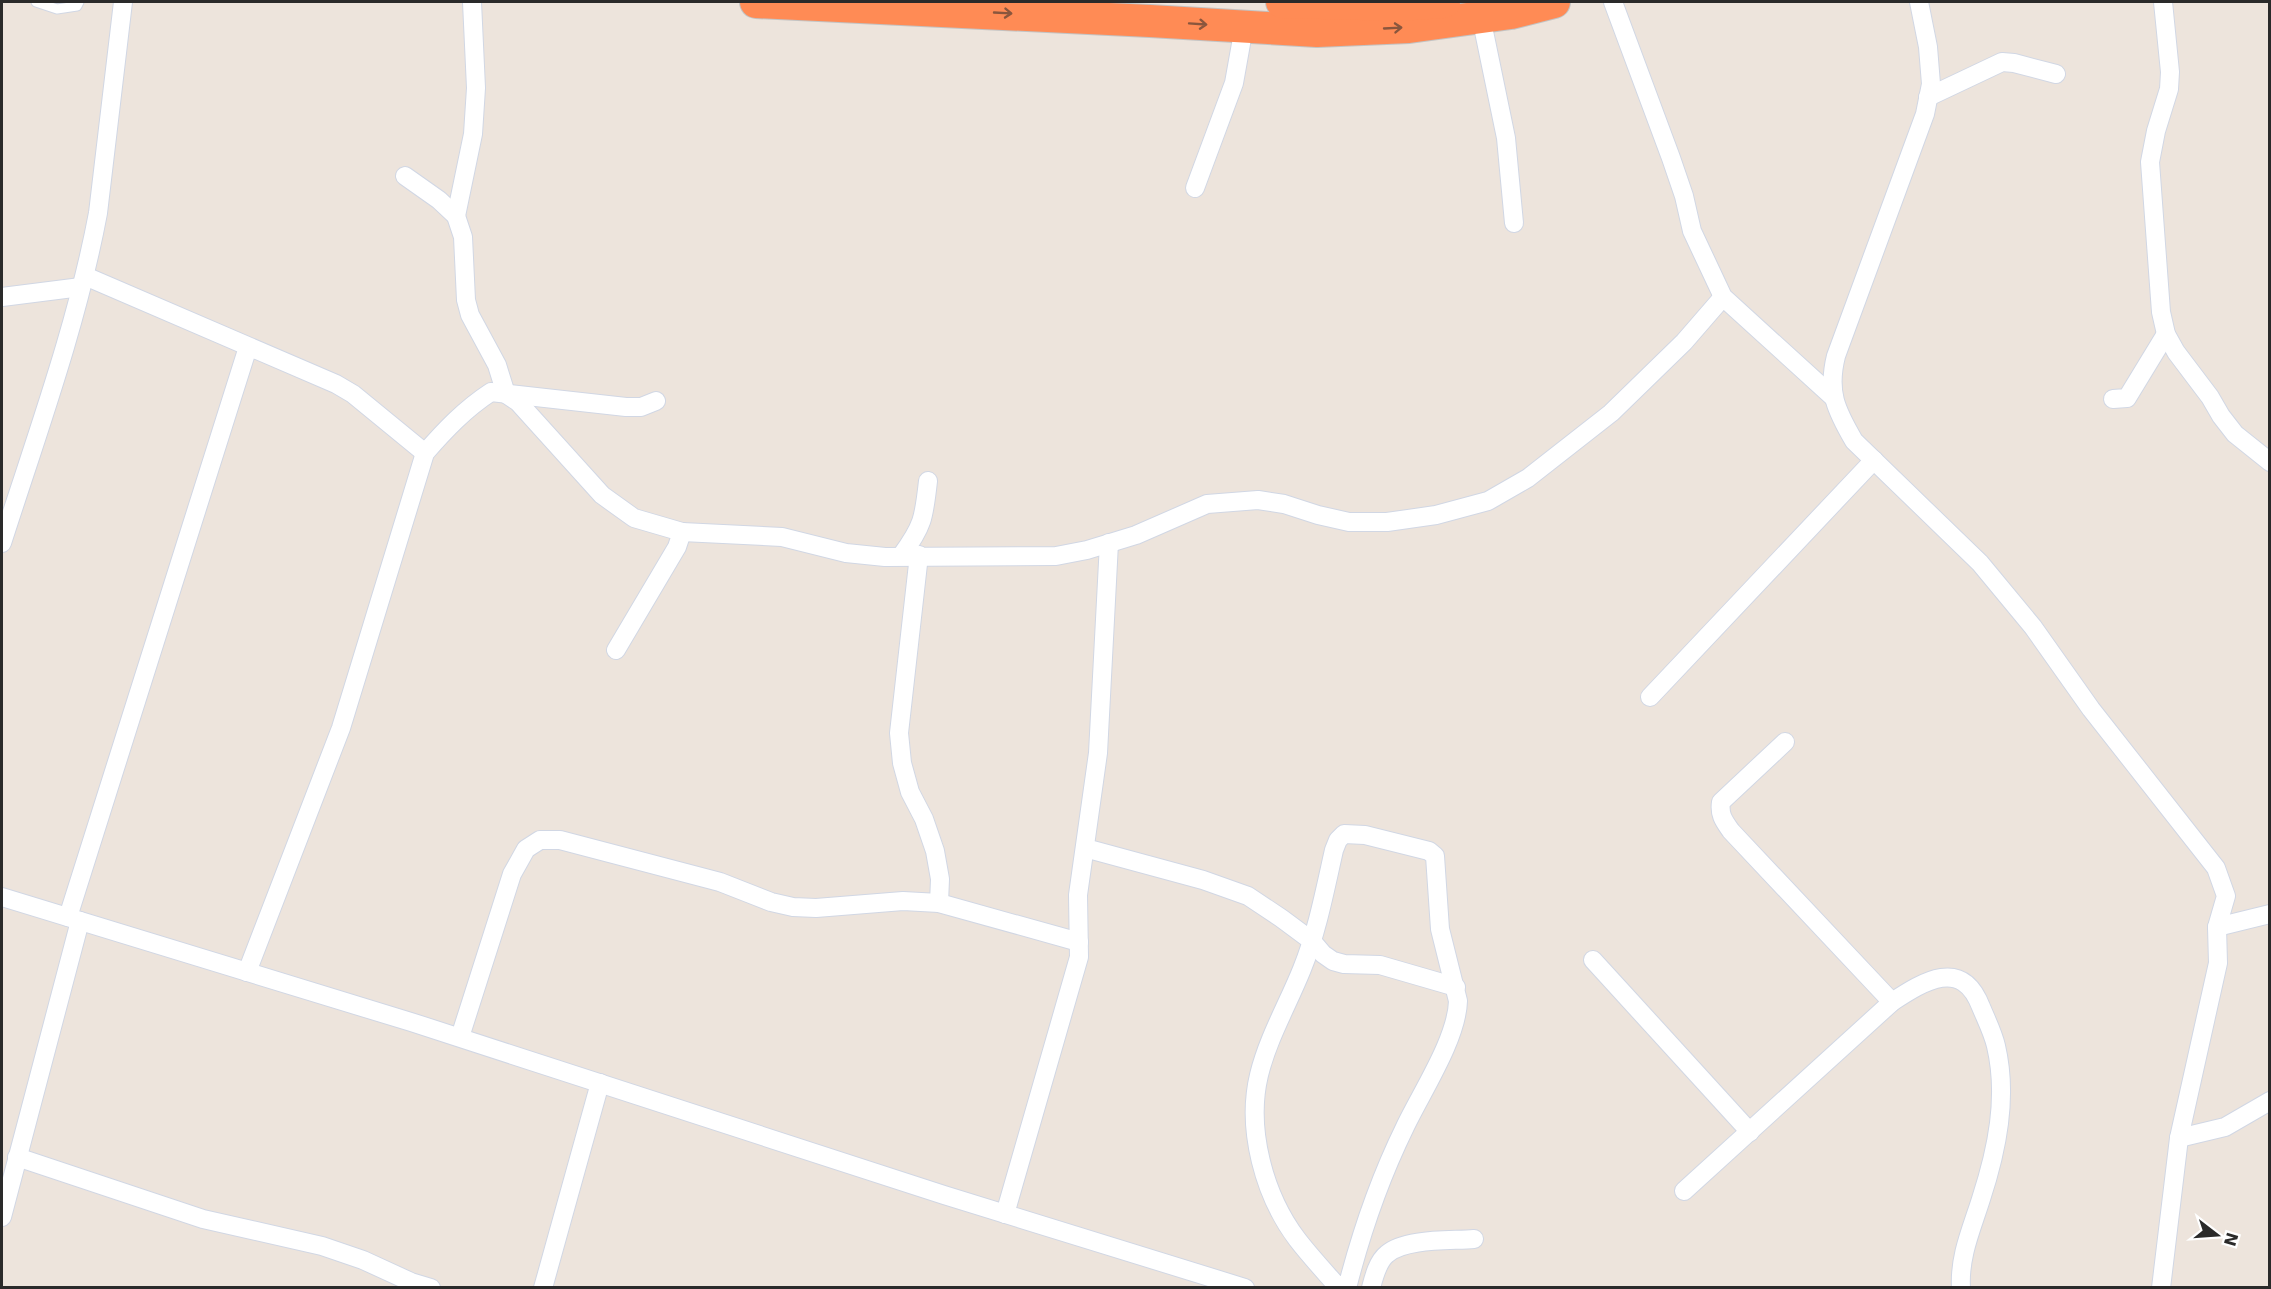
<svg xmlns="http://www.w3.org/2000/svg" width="2271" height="1289" viewBox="0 0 2271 1289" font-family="'DejaVu Sans',sans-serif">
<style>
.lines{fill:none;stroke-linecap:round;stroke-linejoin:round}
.lane-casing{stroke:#d1d7e4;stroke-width:11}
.street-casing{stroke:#d1d7e4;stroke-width:20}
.highway-casing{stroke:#c3c3c3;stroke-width:34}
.lane{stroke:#fff;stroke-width:9}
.street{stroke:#fff;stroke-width:18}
.highway{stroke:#ff8b55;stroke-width:32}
.oneway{stroke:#8a563d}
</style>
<rect width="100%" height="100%" fill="#ede4dc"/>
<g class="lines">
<defs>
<polyline id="lane" points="36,2 57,9 77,6 79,2"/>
<g id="street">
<polyline points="1613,2 1671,158 1684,196 1692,231 1723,297 1833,397"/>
<path d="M 1919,2 L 1928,47 L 1931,84 L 1925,114 L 1836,356 C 1827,392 1836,410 1854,441 L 1980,563 L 2033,627 L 2091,709 L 2216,868 L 2226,896 L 2217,927 L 2218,963 L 2179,1138 L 2161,1288"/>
<polyline points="2163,2 2170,72 2169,89 2156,131 2150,162 2161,312 2166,334 2176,352 2210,397 2221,416 2235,434 2270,462"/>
<polyline points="1481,17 1506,138 1514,223"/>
<polyline points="1928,97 2002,62 2014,63 2056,74"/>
<polyline points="405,176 439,200 456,216 463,237 466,300 470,315 497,365 506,394 518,402 602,495 634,518 682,532 677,547 616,650"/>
<polyline points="1195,188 1234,83 1244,27"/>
<polyline points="456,216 473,134 476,88 472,2"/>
<polyline points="85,276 336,384 353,394 425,453"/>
<polyline points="2,297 81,287"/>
<polyline points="2113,399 2127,398 2166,334"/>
<polyline points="682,532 782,537 846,553 885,557 1056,556 1087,550 1136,535 1207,504 1258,500 1284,504 1318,515 1349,522 1387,522 1436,515 1488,501 1528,478 1611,413 1684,342 1723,297"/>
<path d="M 2,543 C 37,434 77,325 98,213 L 123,2"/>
<polyline points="919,555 899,733 902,763 910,792 924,819 935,851 940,879 939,903"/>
<path d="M 901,556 C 923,526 924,518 928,481"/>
<polyline points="1650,697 1874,460"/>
<path d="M 1785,742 L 1721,802 C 1719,815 1724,821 1731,831 L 1892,1002"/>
<polyline points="1085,848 1203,880 1248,896 1281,918 1312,941 1323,954 1333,961 1344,964 1380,965 1456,987"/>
<polyline points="2,897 411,1022 944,1195 1245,1288"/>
<polyline points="68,917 248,347"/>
<polyline points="2217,927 2270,914"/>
<polyline points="1593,960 1750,1132"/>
<path d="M 247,972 L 341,728 L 425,453 C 445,430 465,409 491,392 L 626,407 L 641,407 L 656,401"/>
<polyline points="460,1037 512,874 526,849 540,840 560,840 720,882 771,902 793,907 816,908 903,901 939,903 1079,942"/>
<polyline points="2179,1138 2225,1127 2270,1101"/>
<polyline points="17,1157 203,1219 322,1246 363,1260 411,1282 431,1288"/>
<path d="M 1684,1191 L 1892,1002 C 1924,981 1962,957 1981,1007 C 1986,1019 1993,1033 1996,1046 C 2008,1097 1997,1150 1981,1199 C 1972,1228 1959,1256 1961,1288"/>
<polyline points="1005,1214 1079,957 1078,895 1098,753 1109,543"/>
<polyline points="2,1217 80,921"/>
<polyline points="543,1288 600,1083"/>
<path d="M 1339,1288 C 1325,1272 1310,1256 1297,1239 C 1264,1195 1246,1129 1259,1075 C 1268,1038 1288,1004 1302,969 C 1317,932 1325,890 1334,850 L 1338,840 L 1344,834 L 1365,835 L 1429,851 L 1435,856 L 1440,929 L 1458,1001 C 1457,1039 1421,1093 1405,1127 C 1380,1178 1361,1233 1347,1288"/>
<path d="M 1371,1288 C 1374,1276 1378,1261 1387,1254 C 1405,1238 1451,1241 1474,1239"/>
</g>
<g id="highway">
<polyline points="756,2 1150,21 1317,31 1409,27 1511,13 1554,2"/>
<polyline points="1282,2 1399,5 1444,2"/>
</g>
</defs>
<use href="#lane" class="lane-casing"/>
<use href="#street" class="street-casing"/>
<use href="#highway" class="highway-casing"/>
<use href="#lane" class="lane"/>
<use href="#street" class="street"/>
<use href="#highway" class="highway"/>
</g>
<defs><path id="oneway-shaft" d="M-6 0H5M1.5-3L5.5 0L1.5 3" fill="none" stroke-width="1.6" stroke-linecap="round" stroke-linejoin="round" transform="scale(1.5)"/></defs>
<g class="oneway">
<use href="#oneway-shaft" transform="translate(1003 13) rotate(3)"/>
<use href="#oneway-shaft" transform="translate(1198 24) rotate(4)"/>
<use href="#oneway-shaft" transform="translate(1393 28) rotate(-3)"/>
</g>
<rect width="2271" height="1289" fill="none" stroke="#2a2a2a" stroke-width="6"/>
<g transform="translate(2217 1235) rotate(107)" stroke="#ffffff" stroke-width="4.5" paint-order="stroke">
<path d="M0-4.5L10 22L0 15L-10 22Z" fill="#2a2a2a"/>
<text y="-9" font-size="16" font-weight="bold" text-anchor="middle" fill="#2a2a2a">N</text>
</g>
</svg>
